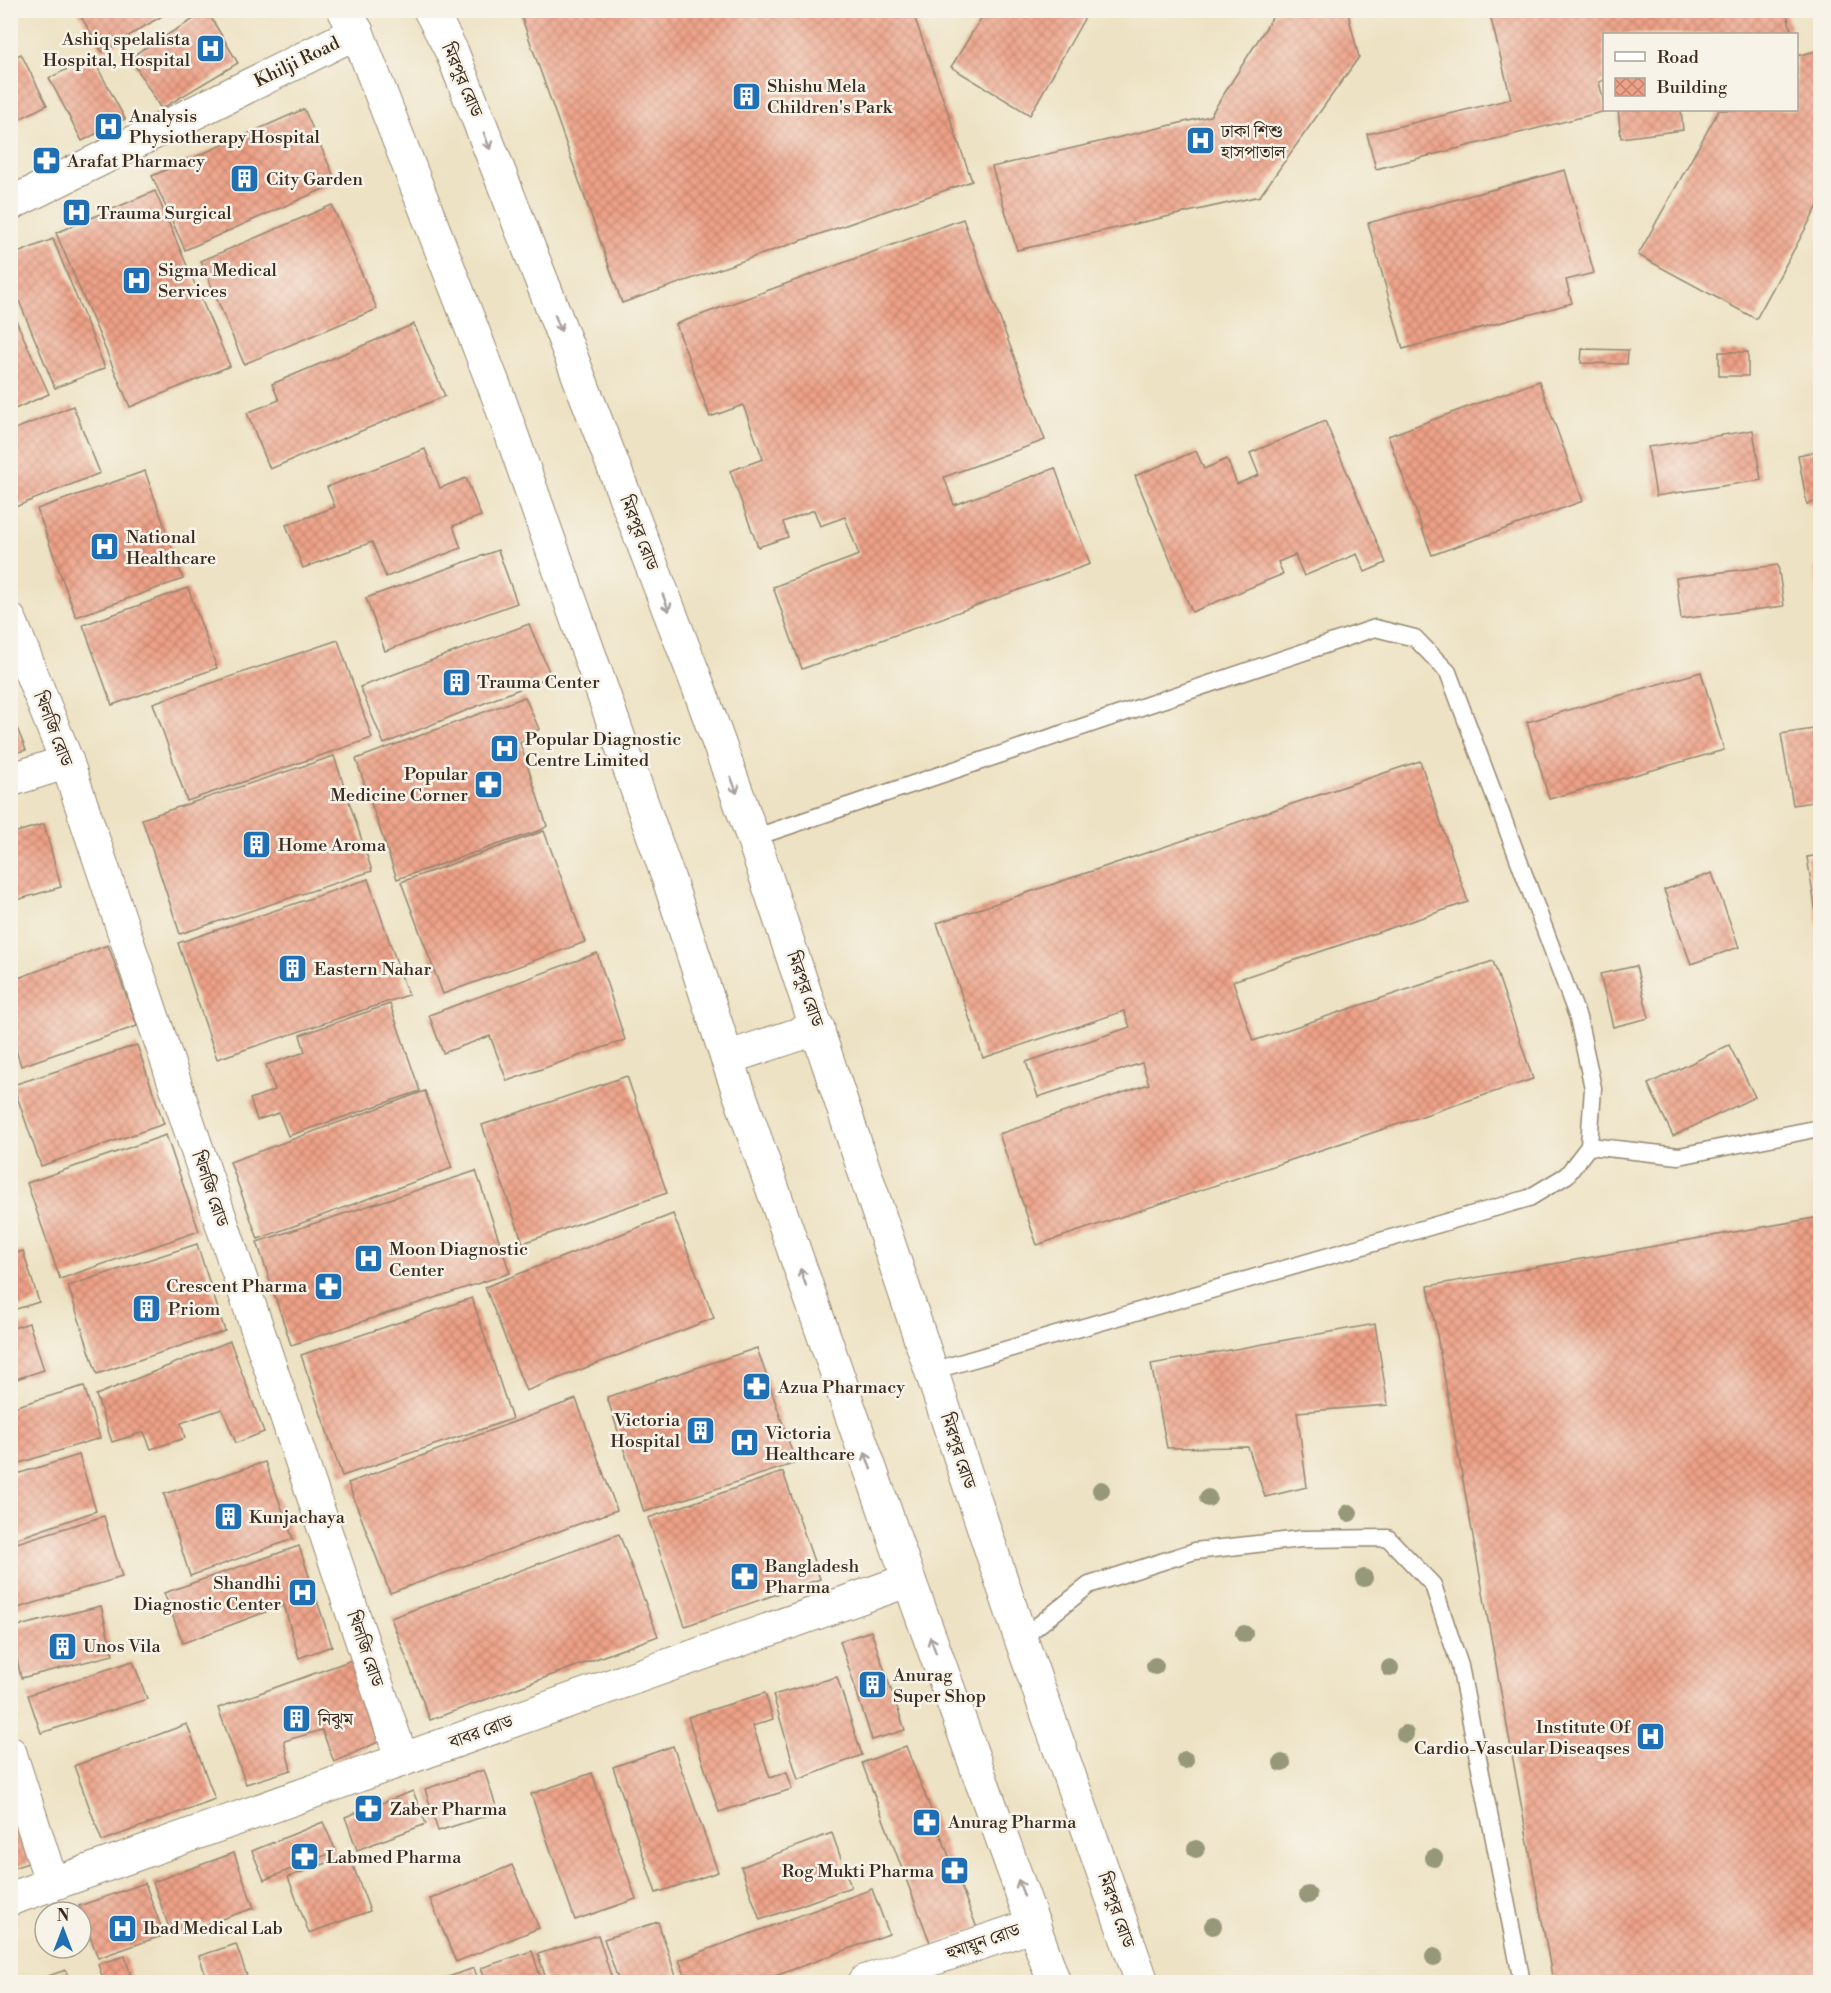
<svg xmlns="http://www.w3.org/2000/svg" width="1831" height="1993" viewBox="0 0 1831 1993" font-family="'Libre Bodoni','Noto Serif Bengali',serif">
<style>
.building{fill:url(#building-cross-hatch)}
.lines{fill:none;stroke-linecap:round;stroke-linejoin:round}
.lane-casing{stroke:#948670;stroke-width:19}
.street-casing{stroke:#948670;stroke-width:35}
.highway-casing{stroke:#948670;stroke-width:35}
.lane{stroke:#fff;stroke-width:16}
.street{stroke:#fff;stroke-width:33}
.highway{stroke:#fff;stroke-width:33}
.tree{fill:#97987a}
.oneway{stroke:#a79f9a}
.labels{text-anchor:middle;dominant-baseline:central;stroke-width:5;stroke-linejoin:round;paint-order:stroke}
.poi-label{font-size:18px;fill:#3b2a1e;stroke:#f7f3e8;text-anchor:start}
.street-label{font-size:18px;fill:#3b2a1e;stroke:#f7f3e8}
</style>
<defs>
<pattern id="building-cross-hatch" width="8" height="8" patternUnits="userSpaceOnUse" patternTransform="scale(1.5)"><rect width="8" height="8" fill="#eea187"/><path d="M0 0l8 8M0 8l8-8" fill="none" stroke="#c2836e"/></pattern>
</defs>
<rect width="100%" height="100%" fill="#f7f3e8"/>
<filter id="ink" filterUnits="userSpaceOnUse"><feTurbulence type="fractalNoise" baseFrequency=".0167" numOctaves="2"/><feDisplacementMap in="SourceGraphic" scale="12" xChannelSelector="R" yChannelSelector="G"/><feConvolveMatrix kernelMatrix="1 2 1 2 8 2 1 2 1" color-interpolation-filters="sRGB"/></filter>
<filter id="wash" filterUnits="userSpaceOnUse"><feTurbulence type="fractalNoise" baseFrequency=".008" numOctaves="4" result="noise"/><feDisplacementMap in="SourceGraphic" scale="24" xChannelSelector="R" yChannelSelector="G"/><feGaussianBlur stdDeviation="1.35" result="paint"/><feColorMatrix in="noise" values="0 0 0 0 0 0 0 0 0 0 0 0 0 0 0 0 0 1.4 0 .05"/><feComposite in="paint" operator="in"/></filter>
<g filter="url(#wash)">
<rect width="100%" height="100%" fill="#ede2c3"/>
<g id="blocks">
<g class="building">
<polygon points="77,10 172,10 102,52"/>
<polygon points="519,10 912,10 972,181 622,303"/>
<polygon points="986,10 1089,10 1030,115 951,67"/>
<polygon points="1277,10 1347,10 1359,57 1260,196 1017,250 992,167 1210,116"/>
<polygon points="1786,10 1792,34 1604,34 1604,80 1599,82 1606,111 1376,169 1367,134 1511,99 1489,11"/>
<polygon points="207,11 238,63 161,109 130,57"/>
<polygon points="1820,50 1820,202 1756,319 1638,255 1719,110 1796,110 1796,56"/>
<polygon points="21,54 47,105 10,124 10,59"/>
<polygon points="92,57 125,119 82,141 49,78"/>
<polygon points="304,109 337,183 185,250 152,176"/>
<polygon points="1618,110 1681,110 1683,130 1621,138"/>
<polygon points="1565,170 1594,273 1566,280 1572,303 1403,349 1368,223"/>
<polygon points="155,191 230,366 130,407 56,233"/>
<polygon points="332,205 377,309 244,364 201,261"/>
<polygon points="963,219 1045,440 944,477 954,505 1055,468 1090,564 802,669 773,587 859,555 845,517 820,526 814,510 783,522 788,537 758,547 730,471 763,459 743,405 710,417 676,324"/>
<polygon points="53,239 105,368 55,388 10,279 10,256"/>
<polygon points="10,307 49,394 10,411"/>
<polygon points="414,324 445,396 270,469 247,413 279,400 272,384"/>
<polygon points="1582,349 1628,350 1627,364 1581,363"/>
<rect x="1719" y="352" width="29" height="24"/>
<polygon points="1539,381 1583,501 1432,555 1388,436"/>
<polygon points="73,406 100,473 10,509 10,431"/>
<polygon points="1325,421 1386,563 1365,572 1357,554 1304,576 1295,555 1278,562 1283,574 1192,612 1135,476 1196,451 1204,469 1227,459 1237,484 1259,475 1250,453"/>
<polygon points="1753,430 1761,480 1656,496 1648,447"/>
<polygon points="425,449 440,488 466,478 481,516 453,526 461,548 386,577 372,542 303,568 286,525 335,507 327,487"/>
<polygon points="1820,451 1820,501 1807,504 1798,455"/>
<polygon points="145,471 183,579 76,617 37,509"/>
<polygon points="498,550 517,603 385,651 366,598"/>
<polygon points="1778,565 1784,606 1681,619 1676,578"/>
<polygon points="1820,567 1820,599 1819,599 1815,568"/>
<polygon points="188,588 217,668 112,705 83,625"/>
<polygon points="529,624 551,676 384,744 360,687"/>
<polygon points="338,640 372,738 187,801 153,703"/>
<polygon points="1701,672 1724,750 1549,799 1527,722"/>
<polygon points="525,697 539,729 520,743 547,826 541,830 397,879 356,759"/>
<polygon points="10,711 26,750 10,754"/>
<polygon points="1820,728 1820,801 1793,805 1781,734"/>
<polygon points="334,756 372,871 180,934 142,819"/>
<polygon points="1420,761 1468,902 1233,981 1253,1041 1493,961 1533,1079 1037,1245 999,1134 1149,1084 1142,1063 1038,1097 1026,1062 1130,1027 1124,1011 983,1058 937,923"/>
<polygon points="44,824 61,887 10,902 10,834"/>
<polygon points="544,831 585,942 443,994 401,882"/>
<polygon points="1820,855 1820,932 1819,932 1807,857"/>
<polygon points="1712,873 1739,947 1691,964 1664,890"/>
<polygon points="368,879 408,995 217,1059 178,943"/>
<polygon points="108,945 137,1026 21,1066 10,1031 10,981"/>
<polygon points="597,953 625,1040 507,1081 490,1036 443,1053 429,1015"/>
<polygon points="1636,966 1649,1018 1613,1027 1600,974"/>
<polygon points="390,1004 420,1091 288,1136 279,1113 257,1120 250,1099 275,1090 266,1065 305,1052 300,1035"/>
<polygon points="137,1045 164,1124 41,1166 13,1085"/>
<polygon points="1729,1045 1755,1097 1673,1136 1648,1084"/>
<polygon points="627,1076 667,1193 523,1243 482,1125"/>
<polygon points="425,1091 452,1168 258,1239 230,1162"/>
<polygon points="166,1135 199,1231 60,1279 27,1183"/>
<polygon points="476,1171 510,1273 291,1345 257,1242"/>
<polygon points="673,1214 714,1318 526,1391 485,1287"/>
<polygon points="1820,1217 1820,1982 1553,1982 1428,1286"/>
<polygon points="197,1244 225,1331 97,1374 68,1286"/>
<polygon points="23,1251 39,1302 10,1311 10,1255"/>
<polygon points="472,1298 512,1419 342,1476 301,1355"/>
<polygon points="29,1323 44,1370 10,1381 10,1329"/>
<polygon points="1375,1324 1388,1405 1297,1412 1307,1487 1265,1497 1248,1447 1167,1448 1151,1364"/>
<polygon points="230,1341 264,1432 236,1443 222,1409 181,1423 185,1438 151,1449 144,1432 112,1442 96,1395"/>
<polygon points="757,1348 796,1463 644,1512 607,1397"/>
<polygon points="84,1386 100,1438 10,1466 10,1408"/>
<polygon points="576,1399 617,1510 390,1593 348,1483"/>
<polygon points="79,1455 96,1511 10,1541 10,1476"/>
<polygon points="265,1462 293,1539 190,1576 164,1494"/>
<polygon points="783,1472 820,1579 685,1626 648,1518"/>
<polygon points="104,1516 122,1577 11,1610 10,1545"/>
<polygon points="619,1534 658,1636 430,1720 391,1618"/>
<polygon points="299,1546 332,1646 299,1658 284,1605 183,1643 164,1593"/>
<polygon points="101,1606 113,1655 21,1678 10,1628"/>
<polygon points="871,1631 905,1730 872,1740 840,1641"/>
<polygon points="352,1660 378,1742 334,1762 322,1730 284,1741 291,1770 246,1784 218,1708"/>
<polygon points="133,1661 147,1699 41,1733 28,1695"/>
<polygon points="837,1677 862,1755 798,1780 773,1695"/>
<polygon points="765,1693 773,1719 753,1726 770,1778 787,1772 792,1789 719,1812 688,1717"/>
<polygon points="187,1724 215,1799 102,1841 74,1766"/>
<polygon points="673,1746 718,1872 656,1893 613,1767"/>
<polygon points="906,1746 977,1928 931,1945 862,1763"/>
<polygon points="484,1770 498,1812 438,1831 425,1789"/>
<polygon points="592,1773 636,1899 575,1920 531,1794"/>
<polygon points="413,1791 426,1824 357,1850 345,1817"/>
<polygon points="10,1805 31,1862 10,1869"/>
<polygon points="323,1822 336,1851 264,1880 252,1851"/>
<polygon points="832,1833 851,1887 760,1920 741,1867"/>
<polygon points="234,1853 254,1908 172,1936 153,1882"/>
<polygon points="349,1855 370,1911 309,1933 288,1877"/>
<polygon points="512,1865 539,1928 456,1962 430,1899"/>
<polygon points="145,1883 164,1935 98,1958 79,1906"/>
<polygon points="872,1889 889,1934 759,1982 688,1982 679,1960"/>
<polygon points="658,1922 678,1982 619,1982 604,1939"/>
<polygon points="598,1935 613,1982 547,1982 538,1954"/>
<polygon points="236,1944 249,1982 208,1982 199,1956"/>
<polygon points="532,1951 542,1982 486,1982 481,1968"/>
<polygon points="125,1956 133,1982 104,1982 98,1964"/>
<polygon points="474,1968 479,1982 434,1982"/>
<polygon points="66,1970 69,1982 30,1982"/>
</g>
</g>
</g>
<g filter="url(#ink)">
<use href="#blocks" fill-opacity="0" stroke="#948670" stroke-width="1.5"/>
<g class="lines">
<defs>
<g id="lane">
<polyline points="753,838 1375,628 1415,638 1448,672 1578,1018 1593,1088 1589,1146 1567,1175 1529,1198 932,1371"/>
<polyline points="1589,1146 1679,1156 1820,1128"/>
<polyline points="1021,1639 1089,1585 1195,1551 1301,1539 1388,1538 1433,1585 1460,1666 1522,1982"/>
</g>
<g id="street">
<polyline points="10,204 357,32"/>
<polyline points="10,620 67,762 402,1760"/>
<polyline points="10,780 67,762"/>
<polyline points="10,1753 52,1884"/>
<polyline points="10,1899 909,1580"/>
<polyline points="864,1982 1034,1925"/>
</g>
<g id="highway">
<polyline points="344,10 357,32 498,396 669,880 727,1058 909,1580 1054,1982"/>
<polyline points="430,10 452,52 550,302 699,688 753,838 1021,1639 1142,1982"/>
<polyline points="727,1058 818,1028"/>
</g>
</defs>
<use href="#lane" class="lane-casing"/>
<use href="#street" class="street-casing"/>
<use href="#highway" class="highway-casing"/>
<use href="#lane" class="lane"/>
<use href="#street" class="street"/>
<use href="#highway" class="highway"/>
</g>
<g class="tree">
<circle cx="1101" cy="1490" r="9"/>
<circle cx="1208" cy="1498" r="9"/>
<circle cx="1349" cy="1513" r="9"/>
<circle cx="1364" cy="1578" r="9"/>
<circle cx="1244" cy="1634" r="9"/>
<circle cx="1155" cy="1666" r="9"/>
<circle cx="1390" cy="1668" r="9"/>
<circle cx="1405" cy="1734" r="9"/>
<circle cx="1185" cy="1760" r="9"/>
<circle cx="1282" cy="1763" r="9"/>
<circle cx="1196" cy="1849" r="9"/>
<circle cx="1434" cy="1858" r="9"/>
<circle cx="1308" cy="1895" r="9"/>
<circle cx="1213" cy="1926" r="9"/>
<circle cx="1434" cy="1957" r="9"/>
</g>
<defs><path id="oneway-shaft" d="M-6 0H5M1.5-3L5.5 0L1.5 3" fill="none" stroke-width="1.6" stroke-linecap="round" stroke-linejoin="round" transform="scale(1.5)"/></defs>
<g class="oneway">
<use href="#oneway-shaft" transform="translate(487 141) rotate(69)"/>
<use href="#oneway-shaft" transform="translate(558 323) rotate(69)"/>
<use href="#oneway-shaft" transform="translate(666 603) rotate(69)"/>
<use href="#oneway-shaft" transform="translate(734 785) rotate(70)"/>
<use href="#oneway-shaft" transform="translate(803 1277) rotate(-109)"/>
<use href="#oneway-shaft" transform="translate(868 1461) rotate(-109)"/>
<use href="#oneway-shaft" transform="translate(933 1645) rotate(-110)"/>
<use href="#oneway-shaft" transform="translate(1021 1888) rotate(-110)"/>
</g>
</g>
<defs>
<symbol id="hospital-square" viewBox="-11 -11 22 22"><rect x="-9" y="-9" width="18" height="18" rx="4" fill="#1f6fb2" stroke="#f7f3e8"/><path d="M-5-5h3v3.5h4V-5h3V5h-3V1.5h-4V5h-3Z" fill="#fff"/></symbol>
<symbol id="building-square" viewBox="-11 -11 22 22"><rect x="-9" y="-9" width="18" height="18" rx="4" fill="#1f6fb2" stroke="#f7f3e8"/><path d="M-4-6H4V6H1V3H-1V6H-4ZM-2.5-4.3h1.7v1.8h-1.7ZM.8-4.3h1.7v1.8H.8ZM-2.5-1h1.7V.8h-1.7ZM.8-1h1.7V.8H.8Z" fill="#fff"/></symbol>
<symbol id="pharmacy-square" viewBox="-11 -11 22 22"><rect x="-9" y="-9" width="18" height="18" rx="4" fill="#1f6fb2" stroke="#f7f3e8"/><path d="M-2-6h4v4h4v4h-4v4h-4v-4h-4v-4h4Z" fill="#fff"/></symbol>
</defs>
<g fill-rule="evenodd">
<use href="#hospital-square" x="194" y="32" width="33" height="33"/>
<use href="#building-square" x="730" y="80" width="33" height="33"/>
<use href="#hospital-square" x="92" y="110" width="33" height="33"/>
<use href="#hospital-square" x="1184" y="124" width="33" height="33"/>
<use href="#pharmacy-square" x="30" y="144" width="33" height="33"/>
<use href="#building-square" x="228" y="162" width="33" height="33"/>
<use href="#hospital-square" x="60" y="196" width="33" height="33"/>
<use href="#hospital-square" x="120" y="264" width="33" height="33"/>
<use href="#hospital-square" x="88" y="530" width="33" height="33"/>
<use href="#building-square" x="440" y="666" width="33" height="33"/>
<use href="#hospital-square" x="488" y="732" width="33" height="33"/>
<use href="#pharmacy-square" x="472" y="768" width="33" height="33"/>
<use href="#building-square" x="240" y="828" width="33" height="33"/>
<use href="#building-square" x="276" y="952" width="33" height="33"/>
<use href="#hospital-square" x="352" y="1242" width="33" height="33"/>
<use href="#pharmacy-square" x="312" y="1270" width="33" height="33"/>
<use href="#building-square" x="130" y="1292" width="33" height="33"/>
<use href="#pharmacy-square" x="740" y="1370" width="33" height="33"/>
<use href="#building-square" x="684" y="1414" width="33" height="33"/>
<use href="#hospital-square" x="728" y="1426" width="33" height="33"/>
<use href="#building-square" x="212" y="1500" width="33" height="33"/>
<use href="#pharmacy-square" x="728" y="1560" width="33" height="33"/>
<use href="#hospital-square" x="286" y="1576" width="33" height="33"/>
<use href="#building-square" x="46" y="1630" width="33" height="33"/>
<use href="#building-square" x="856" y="1668" width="33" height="33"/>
<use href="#building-square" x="280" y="1702" width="33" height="33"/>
<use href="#hospital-square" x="1634" y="1720" width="33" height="33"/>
<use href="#pharmacy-square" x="352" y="1792" width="33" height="33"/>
<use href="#pharmacy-square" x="910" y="1806" width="33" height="33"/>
<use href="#pharmacy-square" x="288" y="1840" width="33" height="33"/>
<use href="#pharmacy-square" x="938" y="1854" width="33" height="33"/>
<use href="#hospital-square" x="106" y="1912" width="33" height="33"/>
</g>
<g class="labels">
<g class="poi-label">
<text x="190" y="39" text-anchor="end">Ashiq spelalista<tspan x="190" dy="21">Hospital, Hospital</tspan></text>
<text x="767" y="86">Shishu Mela<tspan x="767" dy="21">Children's Park</tspan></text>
<text x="129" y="116">Analysis<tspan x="129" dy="21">Physiotherapy Hospital</tspan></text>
<text x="1221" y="131">ঢাকা শিশু<tspan x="1221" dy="21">হাসপাতাল</tspan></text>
<text x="67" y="161">Arafat Pharmacy</text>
<text x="266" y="179">City Garden</text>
<text x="97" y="213">Trauma Surgical</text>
<text x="158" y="270">Sigma Medical<tspan x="158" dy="21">Services</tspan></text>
<text x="126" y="537">National<tspan x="126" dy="21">Healthcare</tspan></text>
<text x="477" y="682">Trauma Center</text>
<text x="525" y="739">Popular Diagnostic<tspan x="525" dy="21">Centre Limited</tspan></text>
<text x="468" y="774" text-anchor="end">Popular<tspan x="468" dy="21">Medicine Corner</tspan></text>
<text x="278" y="845">Home Aroma</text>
<text x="314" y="969">Eastern Nahar</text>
<text x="389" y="1249">Moon Diagnostic<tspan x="389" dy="21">Center</tspan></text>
<text x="307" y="1286" text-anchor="end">Crescent Pharma</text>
<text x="168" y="1309">Priom</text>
<text x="778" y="1387">Azua Pharmacy</text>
<text x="680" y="1420" text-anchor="end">Victoria<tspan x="680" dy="21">Hospital</tspan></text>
<text x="765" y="1433">Victoria<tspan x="765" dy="21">Healthcare</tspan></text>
<text x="249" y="1517">Kunjachaya</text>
<text x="765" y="1566">Bangladesh<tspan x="765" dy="21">Pharma</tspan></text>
<text x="281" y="1583" text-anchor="end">Shandhi<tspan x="281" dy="21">Diagnostic Center</tspan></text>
<text x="83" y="1646">Unos Vila</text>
<text x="893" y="1675">Anurag<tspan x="893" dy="21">Super Shop</tspan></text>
<text x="318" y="1719">নিঝুম</text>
<text x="1630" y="1727" text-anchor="end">Institute Of<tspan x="1630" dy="21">Cardio-Vascular Diseaqses</tspan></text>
<text x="390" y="1809">Zaber Pharma</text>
<text x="948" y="1822">Anurag Pharma</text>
<text x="326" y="1857">Labmed Pharma</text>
<text x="934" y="1871" text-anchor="end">Rog Mukti Pharma</text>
<text x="143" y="1928">Ibad Medical Lab</text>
</g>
<g class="street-label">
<text transform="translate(297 62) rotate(-26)">Khilji Road</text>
<text transform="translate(462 80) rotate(67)">মিরপুর রোড</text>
<text transform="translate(639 533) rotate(69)">মিরপুর রোড</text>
<text transform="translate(53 729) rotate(69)">খিলজি রোড</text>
<text transform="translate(805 989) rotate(71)">মিরপুর রোড</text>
<text transform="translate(210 1189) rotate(71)">খিলজি রোড</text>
<text transform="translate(958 1451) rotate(72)">মিরপুর রোড</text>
<text transform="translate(365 1649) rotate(71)">খিলজি রোড</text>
<text transform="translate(481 1732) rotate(-20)">বাবর রোড</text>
<text transform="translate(1116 1910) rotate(71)">মিরপুর রোড</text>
<text transform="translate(983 1942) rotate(-19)">হুমায়ুন রোড</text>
</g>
</g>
<rect width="1831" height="1993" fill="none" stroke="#f7f3e8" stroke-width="36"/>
<rect x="1603" y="33" width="195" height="78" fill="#f7f3e8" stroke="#aca397" stroke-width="1.5"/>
<rect x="1615" y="52" width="30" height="9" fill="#ffffff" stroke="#aca397" stroke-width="1.5"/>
<text x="1657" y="63" font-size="18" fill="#3b2a1e">Road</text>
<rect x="1615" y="78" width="30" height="18" fill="url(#building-cross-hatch)" stroke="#aca397" stroke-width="1.5"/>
<text x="1657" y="93" font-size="18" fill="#3b2a1e">Building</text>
<g transform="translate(63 1930)"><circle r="28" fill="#f7f3e8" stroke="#aca397" stroke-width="1.5"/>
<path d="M0-4.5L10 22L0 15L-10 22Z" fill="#1f6fb2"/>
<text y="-9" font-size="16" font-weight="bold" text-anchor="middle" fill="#3b2a1e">N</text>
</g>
</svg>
